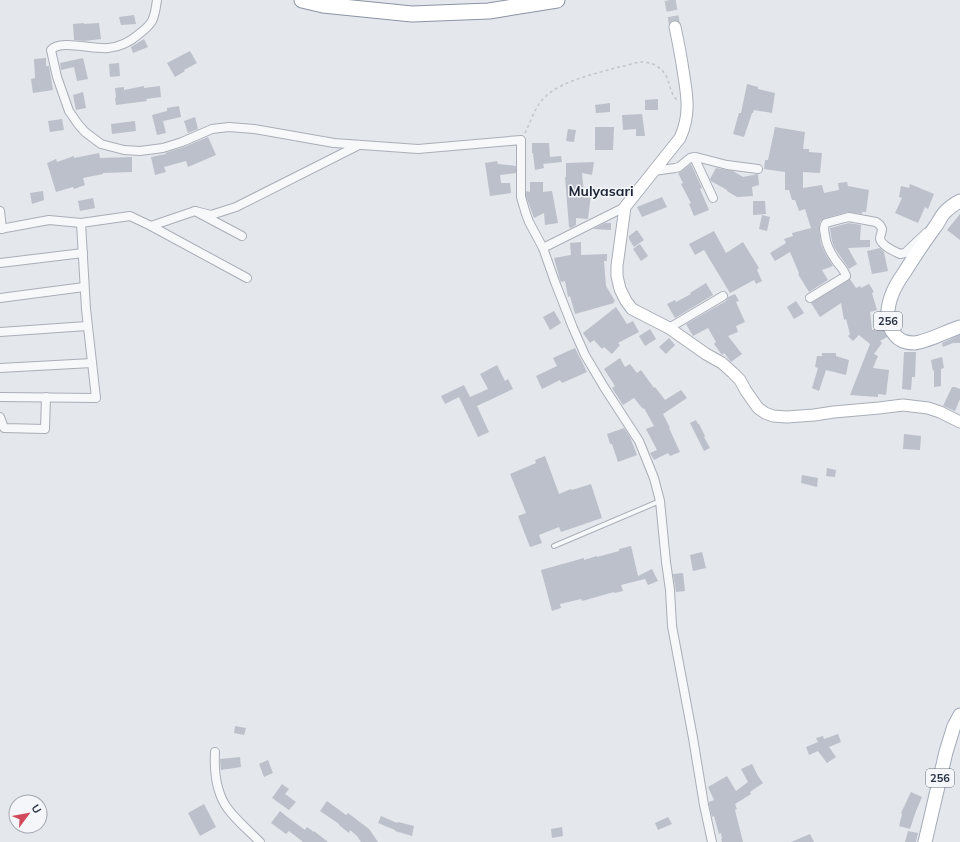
<svg xmlns="http://www.w3.org/2000/svg" width="960" height="842" viewBox="0 0 960 842" font-family="Mulish,sans-serif">
<style>
.building{fill:#bbc0ca}
.lines{fill:none;stroke-linecap:round;stroke-linejoin:round}
.secondary-tunnel{stroke:#bfc3cb;stroke-width:11;stroke-dasharray:11 5.5;stroke-linecap:butt}
.lane-casing{stroke:#a9aeb7;stroke-width:6}
.street-casing{stroke:#a9aeb7;stroke-width:10}
.secondary-casing{stroke:#a9aeb7;stroke-width:13}
.primary-casing{stroke:#a3abb8;stroke-width:15}
.highway-casing{stroke:#8b94a3;stroke-width:17}
.path{stroke:#c2c5cb;stroke-width:1.5;stroke-dasharray:3 3;stroke-linecap:butt}
.lane{stroke:#f7f8fa;stroke-width:4}
.street{stroke:#f7f8fa;stroke-width:8}
.secondary{stroke:#fff;stroke-width:11}
.primary{stroke:#fff;stroke-width:13}
.highway{stroke:#fff;stroke-width:15}
.labels{text-anchor:middle;dominant-baseline:central;stroke-width:3;stroke-linejoin:round;paint-order:stroke}
.shield{fill:#f4f6f9;stroke:#676e7b;stroke-width:1}
.shield-label{font-size:11px;font-weight:bold;fill:#2b3445}
.quarter-label{font-size:14px;font-weight:bold;fill:#1d2536;stroke:#f4f6f9}
</style>
<rect width="100%" height="100%" fill="#e4e7ec"/>
<g class="building">
<polygon points="134,15 136,24 121,25 119,17"/>
<polygon points="84,23 84,24 99,23 101,39 85,41 74,40 73,24"/>
<polygon points="144,39 148,47 133,53 131,47"/>
<polygon points="190,51 197,63 184,70 185,71 175,77 167,63"/>
<polygon points="46,58 46,66 49,66 53,90 33,93 31,79 35,78 34,59"/>
<polygon points="83,58 88,79 77,81 74,67 61,70 60,63"/>
<polygon points="119,63 120,76 110,77 109,64"/>
<polygon points="747,84 758,87 758,89 775,93 772,113 754,110 753,113 752,113 744,137 733,134 739,113 741,113"/>
<polygon points="144,86 144,88 160,86 161,97 146,99 147,101 116,105 115,98 116,98 115,88 124,87 124,90"/>
<polygon points="83,92 86,108 76,110 73,95"/>
<polygon points="658,99 658,110 645,110 645,100"/>
<polygon points="610,103 610,112 596,113 595,105"/>
<polygon points="179,106 181,117 163,121 166,133 157,135 152,115 167,111 167,108"/>
<polygon points="642,114 645,136 636,136 636,129 623,130 622,115"/>
<polygon points="195,117 198,129 188,133 184,121"/>
<polygon points="62,119 64,130 50,132 48,121"/>
<polygon points="135,121 136,131 112,134 111,124"/>
<polygon points="595,127 614,127 613,150 595,150"/>
<polygon points="775,127 805,132 803,149 809,149 809,152 822,153 820,173 803,172 803,188 822,185 824,193 839,190 838,183 847,182 848,186 869,190 866,212 862,212 862,214 848,212 825,218 820,222 819,229 821,244 826,255 833,266 822,270 828,280 809,292 798,274 799,273 790,252 775,261 770,253 786,243 784,239 793,236 792,233 811,228 805,209 799,211 795,200 792,200 789,190 785,190 785,172 764,169 765,160 768,160"/>
<polygon points="568,129 576,130 574,142 566,141"/>
<polygon points="208,137 216,155 188,167 186,161 164,167 166,172 155,175 151,157 166,154 165,153 184,147"/>
<polygon points="532,143 549,143 550,157 561,156 562,162 543,164 544,168 535,170 533,153 532,153"/>
<polygon points="99,153 100,158 132,157 132,172 103,173 103,174 83,178 85,185 74,189 73,187 56,192 47,163 56,159 57,162 74,156 74,158"/>
<polygon points="497,161 498,164 516,166 516,173 500,175 501,183 510,183 511,193 490,196 485,163"/>
<polygon points="594,162 592,175 582,173 584,195 591,195 588,219 576,218 576,225 571,228 569,227 565,177 566,177 566,163"/>
<polygon points="691,164 702,188 700,189 709,210 694,216 689,204 691,203 681,184 683,183 678,173 682,171"/>
<polygon points="716,168 733,171 743,177 758,174 759,185 752,187 753,196 737,197 727,191 727,190 711,181 710,179"/>
<polygon points="530,182 543,182 543,192 552,191 558,223 545,225 544,213 534,218 526,196 526,191 530,192"/>
<polygon points="910,184 934,194 928,209 925,207 918,223 895,213 902,198 899,197 901,186 909,188"/>
<polygon points="43,191 44,200 32,204 30,193"/>
<polygon points="662,197 667,207 642,217 637,207"/>
<polygon points="93,198 95,208 80,211 78,201"/>
<polygon points="753,201 765,201 766,214 753,215"/>
<polygon points="960,214 960,240 947,230"/>
<polygon points="762,215 770,217 767,231 759,229"/>
<polygon points="605,223 611,223 611,230 593,229"/>
<polygon points="849,223 861,225 860,240 870,240 870,247 848,248 857,264 849,269 834,247 832,241 830,229 830,228"/>
<polygon points="637,230 644,240 634,247 629,239 629,236"/>
<polygon points="714,231 726,253 743,242 759,268 757,270 762,281 756,284 754,280 730,293 704,250 695,255 689,244"/>
<polygon points="581,242 581,255 607,254 607,261 604,261 606,286 615,301 613,302 614,303 575,314 570,296 568,297 565,281 561,282 560,280 554,258 571,255 570,243"/>
<polygon points="640,244 648,256 641,261 633,249"/>
<polygon points="880,248 884,252 888,271 872,274 867,251"/>
<polygon points="850,279 856,288 860,286 861,288 869,284 874,292 872,293 877,310 870,312 872,330 881,325 887,337 880,341 882,343 874,354 878,356 873,368 889,370 886,395 878,394 878,397 850,395 870,344 859,335 853,341 848,336 850,334 846,319 844,320 841,303 820,317 811,303"/>
<polygon points="706,283 713,295 675,318 667,304 675,300 676,302 691,294 690,293"/>
<polygon points="735,294 739,301 736,302 745,322 736,326 738,332 728,336 742,354 731,362 724,353 722,355 714,344 716,342 708,328 693,336 686,324 726,301 728,297"/>
<polygon points="796,301 804,313 794,319 787,307"/>
<polygon points="616,307 627,324 633,321 639,332 618,343 620,345 612,354 604,347 602,349 594,340 590,343 583,333"/>
<polygon points="554,311 561,323 550,330 543,317"/>
<polygon points="650,329 656,339 645,346 639,336"/>
<polygon points="960,335 960,343 953,343 943,347 942,343"/>
<polygon points="669,338 675,345 666,354 659,347"/>
<polygon points="575,348 587,372 562,383 560,380 542,389 536,376 557,366 553,358"/>
<polygon points="904,352 916,352 915,377 912,377 911,390 902,389"/>
<polygon points="822,353 836,353 836,356 849,360 846,375 826,370 819,391 812,388 818,368 815,367 817,356 822,356"/>
<polygon points="942,357 944,368 941,369 941,386 934,387 934,370 933,371 931,360"/>
<polygon points="620,358 625,367 630,364 637,373 641,370 654,388 655,387 665,400 681,390 687,398 663,414 670,428 669,428 680,452 670,456 668,453 654,460 650,453 657,450 646,429 654,426 644,408 643,409 634,398 623,405 612,388 615,386 604,369"/>
<polygon points="497,365 505,381 508,379 513,389 477,406 489,432 478,437 459,397 445,404 441,396 464,385 470,397 488,389 480,374"/>
<polygon points="952,387 955,387 960,389 960,399 955,411 943,406"/>
<polygon points="696,420 698,424 699,424 705,436 704,437 710,448 704,451 690,423"/>
<polygon points="624,428 630,437 637,455 618,462 612,444 610,444 607,434"/>
<polygon points="904,434 921,436 920,450 903,449"/>
<polygon points="545,456 559,494 571,489 572,490 591,484 602,518 561,532 559,527 539,535 542,543 530,547 518,516 526,513 510,474 536,463 535,460"/>
<polygon points="827,468 836,470 835,477 826,476"/>
<polygon points="802,475 818,478 817,487 801,483"/>
<polygon points="631,546 638,576 652,569 658,581 648,585 645,579 621,585 623,591 614,593 614,592 582,601 581,599 560,604 561,608 552,611 541,570 584,558 584,560 597,556 597,557 619,551 619,549"/>
<polygon points="702,552 706,568 693,571 690,555"/>
<polygon points="683,573 685,591 676,592 673,574"/>
<polygon points="235,726 246,728 244,735 234,733"/>
<polygon points="838,734 841,742 829,747 836,757 827,763 818,751 809,755 806,747 818,742 816,738 823,736 824,739"/>
<polygon points="240,757 241,767 221,770 220,759"/>
<polygon points="268,760 273,773 264,777 259,764"/>
<polygon points="752,764 758,776 763,783 750,792 751,794 735,804 737,809 735,810 743,842 722,842 721,839 722,839 721,833 719,834 714,816 712,817 709,804 709,802 714,800 708,787 727,776 736,791 748,782 741,769"/>
<polygon points="282,784 289,789 285,794 296,802 289,810 272,798"/>
<polygon points="911,792 922,797 916,811 910,829 899,826 902,814 901,813"/>
<polygon points="327,801 346,815 348,813 369,829 378,842 361,842 357,836 350,830 349,833 339,825 339,824 320,811"/>
<polygon points="204,804 216,827 200,836 188,813"/>
<polygon points="280,811 286,816 305,830 307,827 314,832 314,831 328,842 303,842 289,831 286,834 271,823"/>
<polygon points="381,816 397,823 398,822 414,826 412,836 395,831 395,830 378,823"/>
<polygon points="668,817 672,824 658,830 655,823"/>
<polygon points="562,827 563,836 552,838 551,829"/>
<polygon points="908,831 918,833 916,842 905,842"/>
<polygon points="810,834 814,842 791,842"/>
</g>
<g class="lines">
<polyline class="secondary-tunnel" points="670,0 675,27"/>
<defs>
<polyline id="lane" points="554,546 660,501"/>
<g id="street">
<path d="M 157,0 C 156,7 155,15 152,21 C 149,26 143,31 139,34 C 130,42 120,47 108,48 C 94,50 60,39 51,50 L 57,77 L 69,111 L 78,124 L 85,132 L 101,144 L 124,150 L 140,151 L 163,148 L 182,142 L 212,129 L 229,127 L 254,129 L 334,143 L 418,149 L 521,140 L 521,197 L 526,214 L 529,222 L 543,248 L 555,282 L 573,328 L 585,355 L 604,387 L 639,441 L 654,478 L 660,501 L 666,562 L 670,590 L 672,626 L 693,738 L 704,805 L 712,842"/>
<polyline points="694,157 713,198"/>
<polyline points="654,171 675,168 679,167 690,158 696,157 727,165 758,169"/>
<polyline points="0,211 2,229"/>
<polyline points="151,226 195,211"/>
<polyline points="0,229 49,220 81,223"/>
<polyline points="242,236 195,211 211,215 236,207 359,145"/>
<polyline points="543,248 625,207"/>
<polyline points="0,263 83,253"/>
<polyline points="0,298 84,287"/>
<path d="M 810,298 L 846,276 C 845,271 840,266 837,262 C 831,254 826,245 825,235 C 824,230 823,227 826,223 L 841,219 L 849,217 L 876,222 L 880,225 L 882,229 C 882,232 880,236 880,239 C 882,246 894,251 900,254 L 905,253 L 926,233"/>
<polyline points="669,328 723,296"/>
<polyline points="0,332 87,326"/>
<polyline points="0,368 92,363"/>
<polyline points="0,397 96,398 86,309 81,223 130,216 151,226 247,278"/>
<polyline points="0,417 4,428 45,429 46,397"/>
<path d="M 215,752 C 214,771 216,793 228,809 C 237,821 249,831 260,842"/>
</g>
<path id="secondary" d="M 675,27 C 678,41 681,56 683,70 C 687,95 691,114 680,138 L 625,207 L 617,266 L 617,276 L 620,289 L 626,301 L 632,309 L 669,328 L 706,354 L 722,363 L 733,373 L 740,380 L 746,391 L 758,408 L 765,413 L 773,416 L 787,417 L 814,415 L 834,412 L 879,408 L 903,405 L 928,408 L 940,412 L 960,422"/>
<g id="primary">
<path d="M 960,201 C 954,204 950,207 945,212 C 941,216 939,222 935,227 C 924,242 914,257 904,273 C 899,280 894,288 891,297 C 887,309 885,324 895,335 C 899,340 906,343 914,343 C 927,342 947,331 960,327"/>
<polyline points="925,842 946,752 954,726 960,715"/>
</g>
<polyline id="highway" points="302,0 323,5 412,14 489,11 557,0"/>
</defs>
<use href="#lane" class="lane-casing"/>
<use href="#street" class="street-casing"/>
<use href="#secondary" class="secondary-casing"/>
<use href="#primary" class="primary-casing"/>
<use href="#highway" class="highway-casing"/>
<path class="path" d="M 525,133 C 531,121 535,106 546,96 C 561,81 598,73 619,67 C 626,66 633,63 640,62 C 646,62 653,63 658,67 C 672,76 667,91 677,100"/>
<use href="#lane" class="lane"/>
<use href="#street" class="street"/>
<use href="#secondary" class="secondary"/>
<use href="#primary" class="primary"/>
<use href="#highway" class="highway"/>
</g>
<g class="labels">
<g class="shield">
<rect x="874" y="312" width="28" height="18" rx="3"/>
<rect x="926" y="769" width="28" height="18" rx="3"/>
</g>
<g class="shield-label">
<text x="888" y="321">256</text>
<text x="940" y="778">256</text>
</g>
<g class="quarter-label">
<text x="601" y="191">Mulyasari</text>
</g>
</g>
<g transform="translate(28 814) rotate(58)"><circle r="19" fill="#f4f6f9" stroke="#a4a8b1"/>
<path d="M0-3L7 15L0 10L-7 15Z" fill="#d1495b"/>
<text y="-6" font-size="11" font-weight="bold" text-anchor="middle" fill="#2b3445">U</text>
</g>
</svg>
